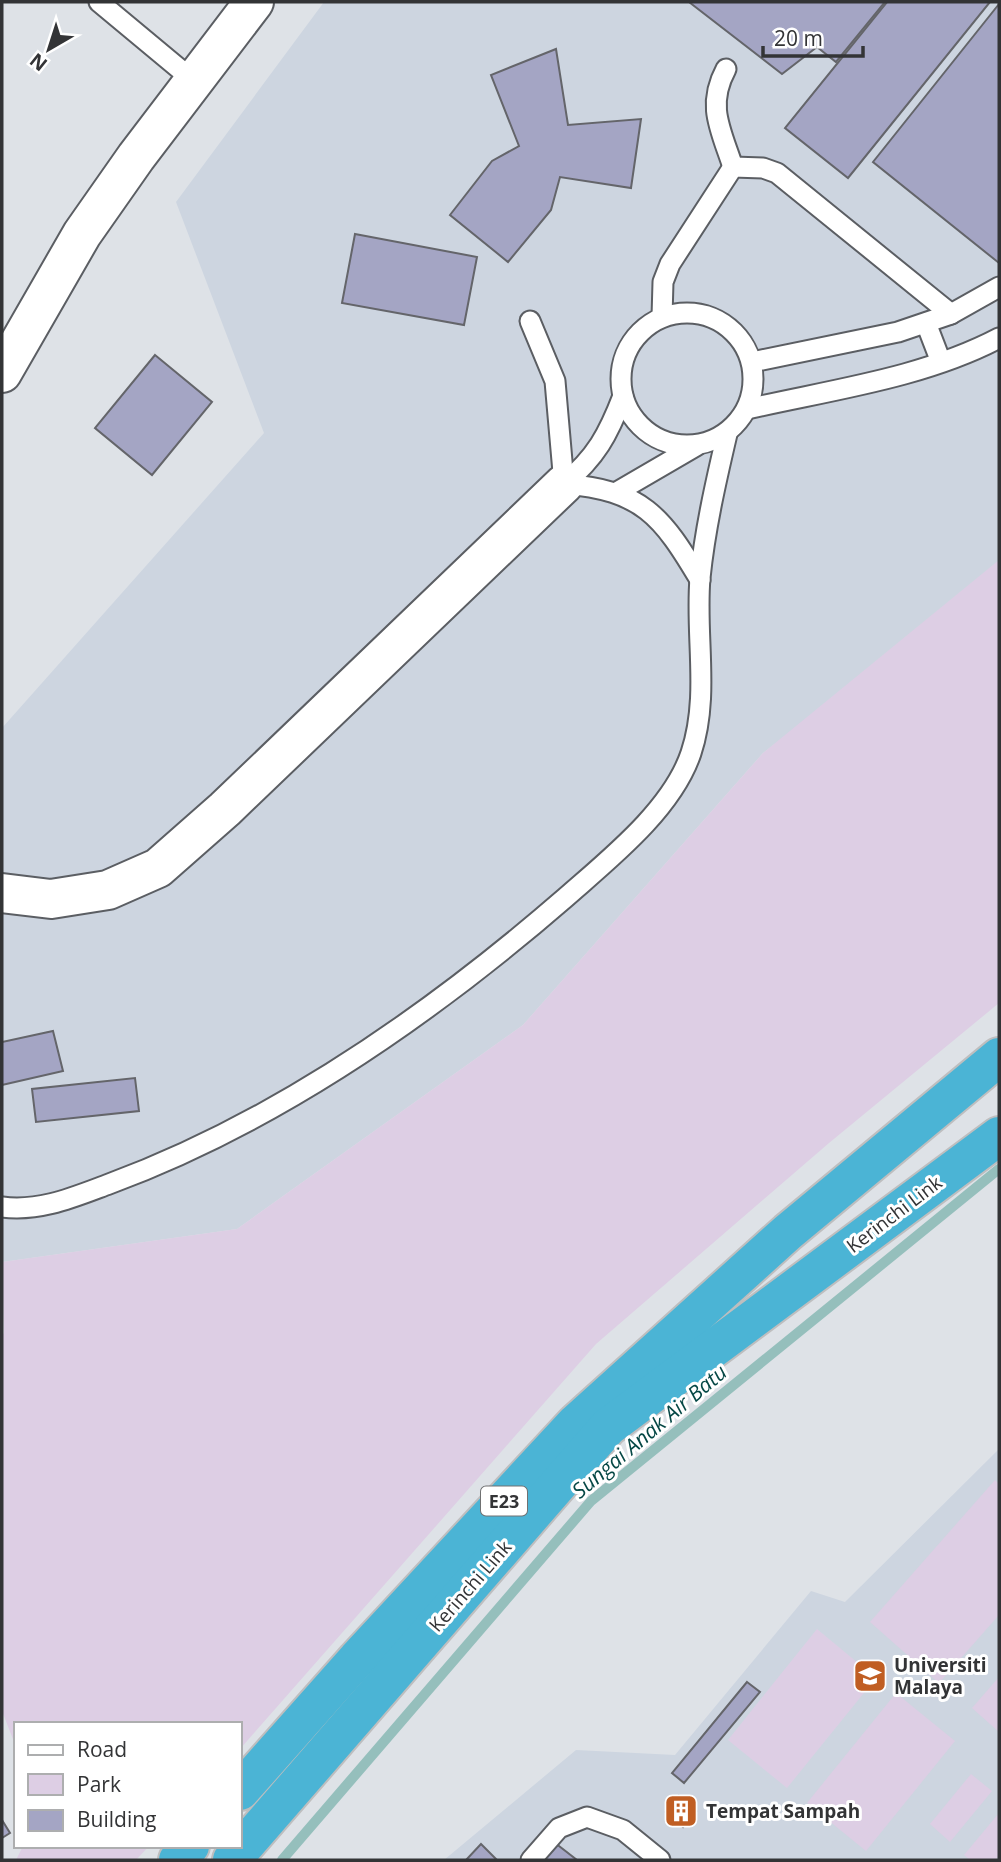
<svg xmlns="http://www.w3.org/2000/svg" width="1001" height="1862" viewBox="0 0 1001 1862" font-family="'Open Sans',sans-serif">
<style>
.built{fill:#cdd5e0}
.green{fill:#ddcee4}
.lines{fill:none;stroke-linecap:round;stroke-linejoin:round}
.stream{stroke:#95bfbc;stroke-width:10}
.building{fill:#a4a5c4;stroke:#64656a;stroke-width:2}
.lane-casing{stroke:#5b5e63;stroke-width:23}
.street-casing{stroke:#5b5e63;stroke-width:42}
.highway-casing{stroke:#bebebf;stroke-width:42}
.lane{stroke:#fff;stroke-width:19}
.street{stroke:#fff;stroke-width:38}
.highway{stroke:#4bb4d5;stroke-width:38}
.labels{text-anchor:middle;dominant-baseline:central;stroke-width:6;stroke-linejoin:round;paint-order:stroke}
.shield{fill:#fff;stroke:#707172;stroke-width:2}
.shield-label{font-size:18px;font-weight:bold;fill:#333436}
.street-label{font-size:19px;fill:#333436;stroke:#fff}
.poi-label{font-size:19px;font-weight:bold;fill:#333436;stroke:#fff;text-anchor:start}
.water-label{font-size:21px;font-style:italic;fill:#064846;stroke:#fff}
</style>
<rect width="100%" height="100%" fill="#dee2e7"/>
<g class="built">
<polygon points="324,2 999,2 999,573 763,753 523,1025 237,1229 2,1262 2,728 264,433 176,202"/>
<polygon points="999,1449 999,1860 444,1860 576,1750 675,1755 811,1591 845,1602"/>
</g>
<g class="green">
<polygon points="999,560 999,1003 829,1143 596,1344 240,1749 240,1724 16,1724 16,1747 2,1711 2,1335 4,1333 2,1262 237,1229 523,1025 763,753"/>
<polygon points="995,1480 999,1484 999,1615 939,1683 870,1622"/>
<polygon points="817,1629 876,1678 787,1788 728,1740"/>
<polygon points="999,1677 999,1732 972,1708"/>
<polygon points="896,1693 955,1741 866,1851 807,1803"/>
<polygon points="971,1774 992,1791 950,1842 930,1824"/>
<polygon points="999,1813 999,1856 995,1860 970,1860 964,1855"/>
<polygon points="23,1846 149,1846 136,1860 16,1860"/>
</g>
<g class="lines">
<polyline class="stream" points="282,1860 591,1501 999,1169"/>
</g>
<g class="building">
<polygon points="689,2 885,2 836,62 817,47 782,74"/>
<polygon points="887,2 990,2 848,178 785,128"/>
<polygon points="999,4 999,263 873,162"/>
<polygon points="556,49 568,125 641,119 631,188 560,177 551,210 508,262 450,215 492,161 519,146 491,75"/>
<polygon points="355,234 477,257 464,325 342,303"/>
<polygon points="155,355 212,402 152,475 95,428"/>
<polygon points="53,1031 63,1071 2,1085 2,1042"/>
<polygon points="135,1078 139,1111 36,1122 32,1089"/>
<polygon points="747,1682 760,1692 684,1783 672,1773"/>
<polygon points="679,1796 696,1811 683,1827 666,1812"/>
<polygon points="2,1820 10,1833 2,1838"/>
<polygon points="550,1839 577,1860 533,1860"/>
<polygon points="481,1844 497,1860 466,1860"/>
</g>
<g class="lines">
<defs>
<g id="lane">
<polyline points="99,2 194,81"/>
<path d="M 726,69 C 706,106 721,130 733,167"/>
<circle cx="687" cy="379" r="66"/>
<polyline points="662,317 663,282 670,264 733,167 763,168 777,173 951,314"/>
<polyline points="530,321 555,381 564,484"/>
<polyline points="926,323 941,362"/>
<polyline points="752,362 898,332 951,314 999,287"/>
<path d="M 747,409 C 830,390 923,378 999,338"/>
<path d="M 564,484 C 642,490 662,516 700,580"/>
<path d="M 564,484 C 596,457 608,435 623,396"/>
<polyline points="617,492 696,446"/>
<path d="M 2,1207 C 40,1212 74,1197 109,1184 C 277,1122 430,1015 565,898 C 608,860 672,810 691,753 C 710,696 695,636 700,578 C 705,529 716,481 727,434"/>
<polyline points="531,1860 559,1828 587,1817 623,1830 660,1860"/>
</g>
<g id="street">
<polyline points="2,373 82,234 136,157 254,2"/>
<polyline points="2,893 51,899 108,890 158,868 225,809 564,484"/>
</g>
<g id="highway">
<polyline points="240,1791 357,1659 576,1423 788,1232 999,1057"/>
<polyline points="178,1860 190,1846"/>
<polyline points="232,1860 608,1427 999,1136"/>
</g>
</defs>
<use href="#lane" class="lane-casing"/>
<use href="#street" class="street-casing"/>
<use href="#highway" class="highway-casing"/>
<use href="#lane" class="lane"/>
<use href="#street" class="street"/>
<use href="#highway" class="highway"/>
</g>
<defs>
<symbol id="university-square" viewBox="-11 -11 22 22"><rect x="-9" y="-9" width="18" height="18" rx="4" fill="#c05e23" stroke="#fff"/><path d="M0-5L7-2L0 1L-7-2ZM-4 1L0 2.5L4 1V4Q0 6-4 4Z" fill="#fff"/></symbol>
<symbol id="building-square" viewBox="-11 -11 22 22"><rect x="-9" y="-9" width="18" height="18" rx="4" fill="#c05e23" stroke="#fff"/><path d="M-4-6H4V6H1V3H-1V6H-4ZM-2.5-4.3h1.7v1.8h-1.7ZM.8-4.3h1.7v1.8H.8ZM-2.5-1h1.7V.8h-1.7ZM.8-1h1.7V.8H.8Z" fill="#fff"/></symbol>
</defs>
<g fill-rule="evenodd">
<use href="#university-square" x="851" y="1657" width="38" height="38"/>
<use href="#building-square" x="662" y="1792" width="38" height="38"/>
</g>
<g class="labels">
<rect class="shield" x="481" y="1486.5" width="46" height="29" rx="5"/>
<g class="shield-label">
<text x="504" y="1501">E23</text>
</g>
<g class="street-label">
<text transform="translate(894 1214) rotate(-37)">Kerinchi Link</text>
<text transform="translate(470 1586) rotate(-49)">Kerinchi Link</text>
</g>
<g class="poi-label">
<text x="894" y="1665">Universiti<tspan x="894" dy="22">Malaya</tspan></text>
<text x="706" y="1811">Tempat Sampah</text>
</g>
<g class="water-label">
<text transform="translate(649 1431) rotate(-40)">Sungai Anak Air Batu</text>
</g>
</g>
<rect width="1001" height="1862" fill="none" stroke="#333436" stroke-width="7"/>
<rect x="14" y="1722" width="228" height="126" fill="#ffffff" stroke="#adaeaf" stroke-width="2"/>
<rect x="28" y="1745" width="35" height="10" fill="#ffffff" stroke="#adaeaf" stroke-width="2"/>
<text x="77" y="1757" font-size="21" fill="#333436">Road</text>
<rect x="28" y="1774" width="35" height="21" fill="#ddcee4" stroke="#adaeaf" stroke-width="2"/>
<text x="77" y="1792" font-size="21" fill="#333436">Park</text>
<rect x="28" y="1810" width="35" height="21" fill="#a4a5c4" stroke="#adaeaf" stroke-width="2"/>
<text x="77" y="1827" font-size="21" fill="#333436">Building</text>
<g transform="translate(49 49) rotate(219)" stroke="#ffffff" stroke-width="5" paint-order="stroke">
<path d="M0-5L12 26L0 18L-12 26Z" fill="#333436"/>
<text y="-10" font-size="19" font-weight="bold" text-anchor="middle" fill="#333436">N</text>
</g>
<path d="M763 46v10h100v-10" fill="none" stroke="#333436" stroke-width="3.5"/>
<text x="774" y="46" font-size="21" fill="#333436" stroke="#ffffff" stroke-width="5" paint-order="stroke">20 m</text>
</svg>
